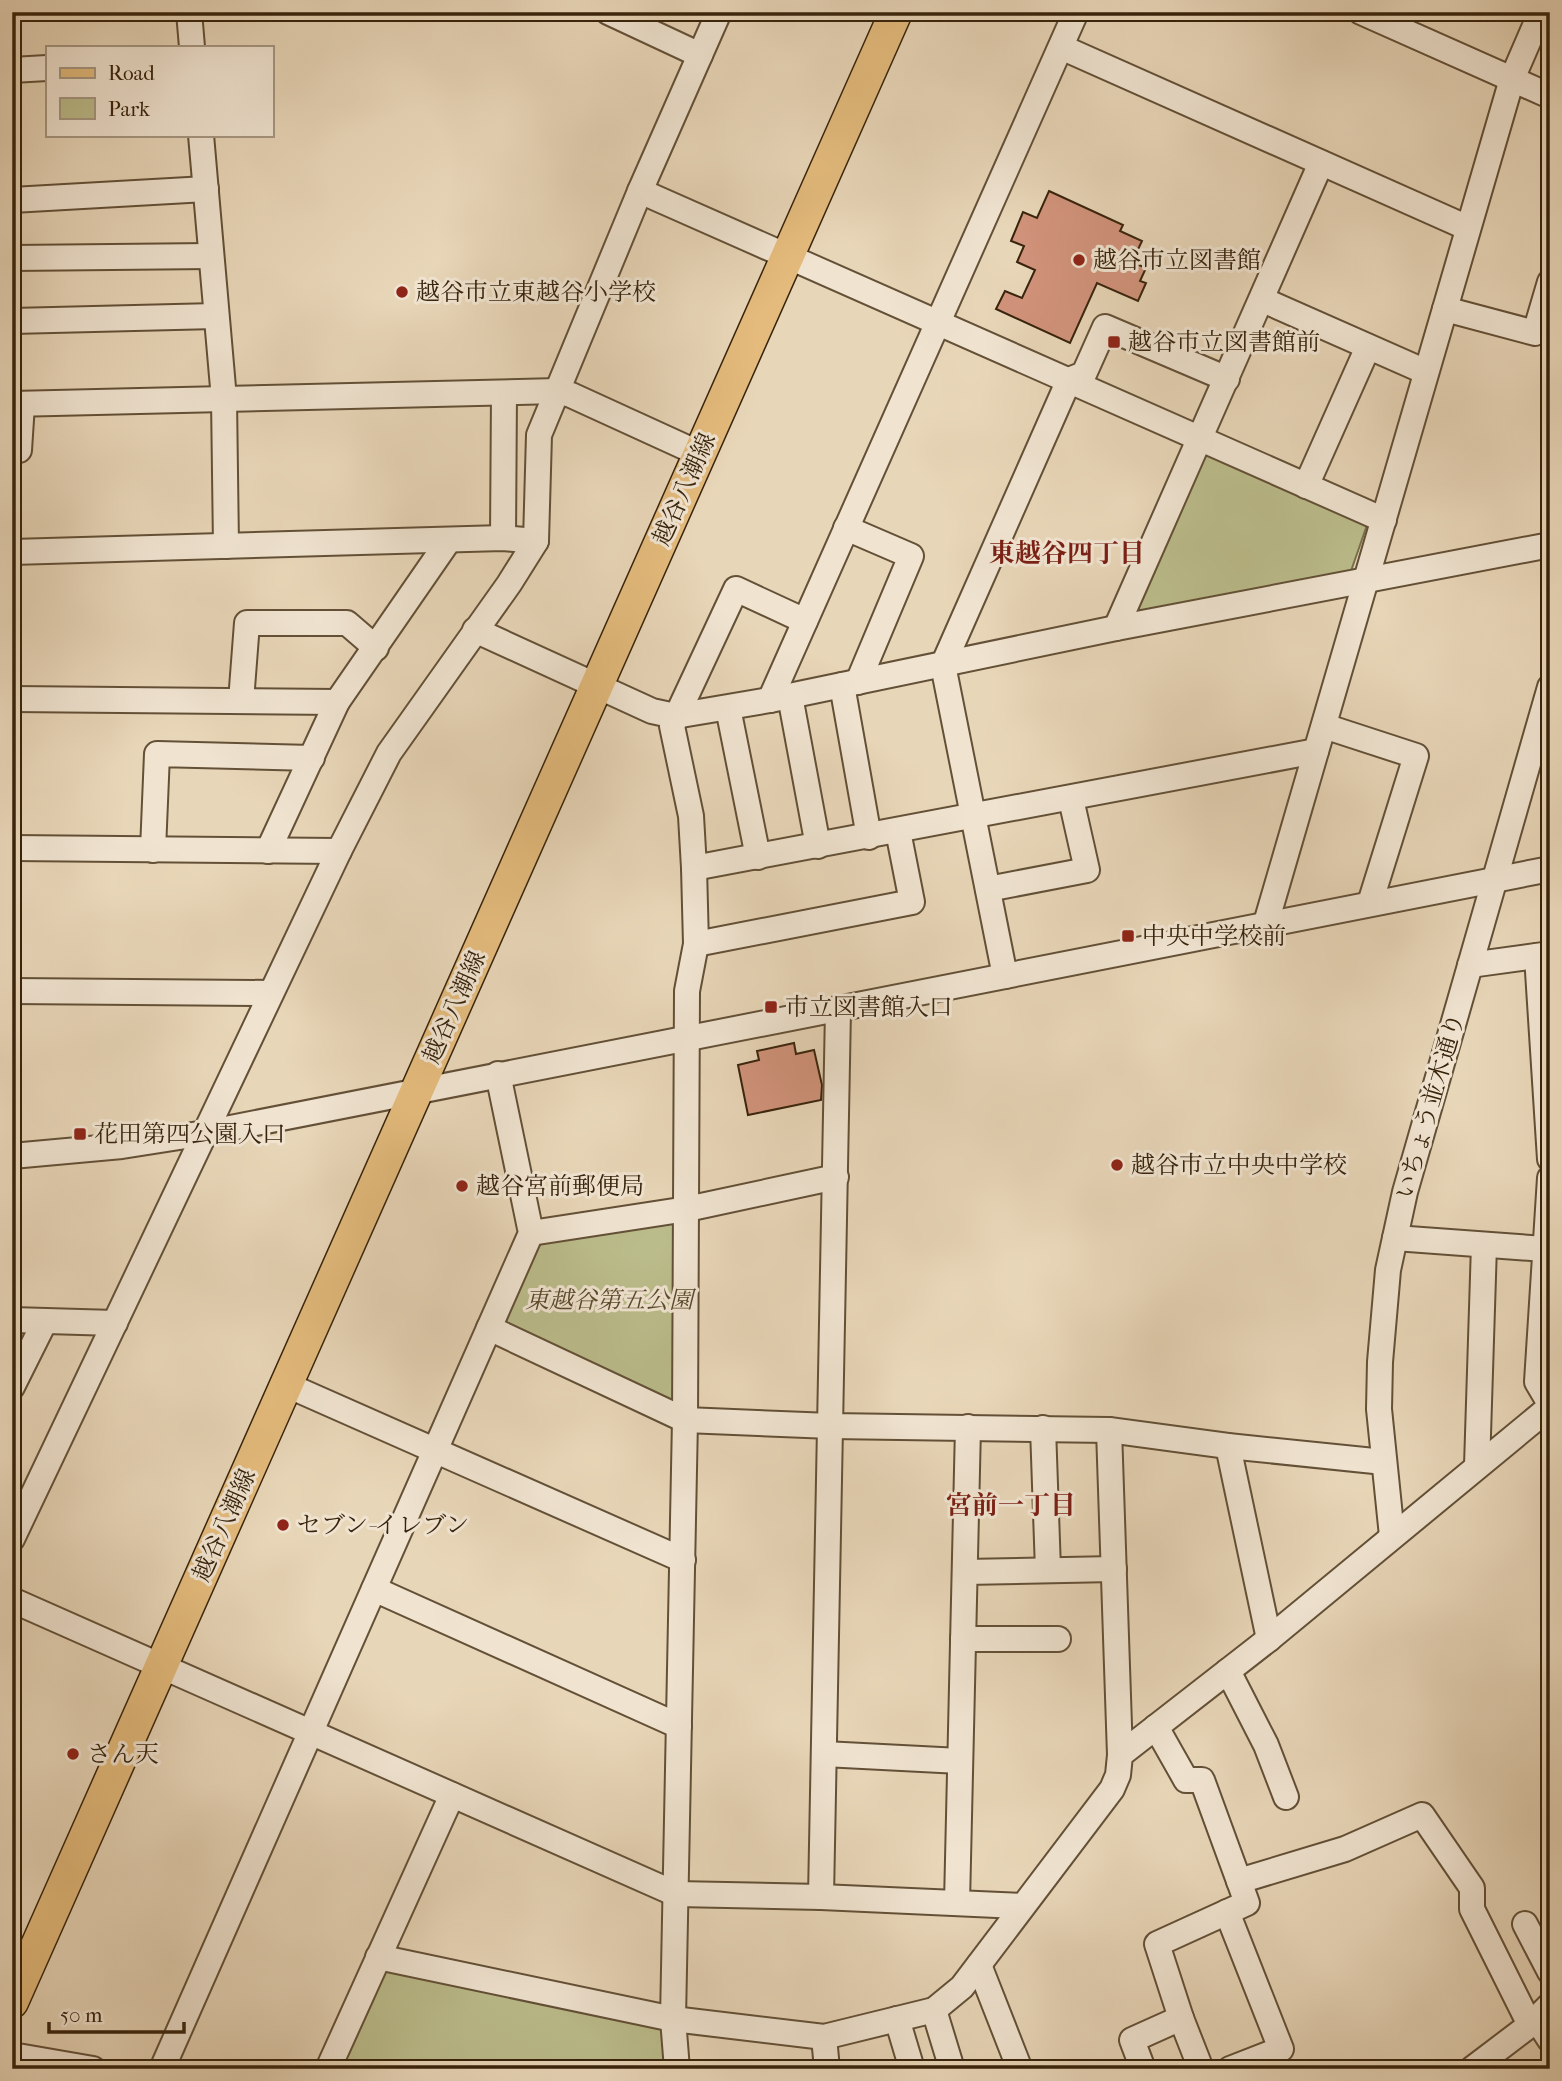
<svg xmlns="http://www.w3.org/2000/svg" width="1562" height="2081" viewBox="0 0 1562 2081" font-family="'IM FELL French Canon','Noto Serif JP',serif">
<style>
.green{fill:#bbbc8b;stroke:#79704c;stroke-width:2}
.building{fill:#d1937b;stroke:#37230c;stroke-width:2}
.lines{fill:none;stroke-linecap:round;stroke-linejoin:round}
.minor-casing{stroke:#635037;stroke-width:28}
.major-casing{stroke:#37230c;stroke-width:35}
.minor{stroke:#f0e4d1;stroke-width:24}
.major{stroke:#e4bb7c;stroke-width:32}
.poi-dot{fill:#8f2418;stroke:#f0e4d1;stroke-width:2.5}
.labels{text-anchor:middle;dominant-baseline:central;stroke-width:6;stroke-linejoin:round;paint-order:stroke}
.poi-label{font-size:24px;fill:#37230c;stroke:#f0e4d1;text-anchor:start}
.street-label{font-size:24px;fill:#37230c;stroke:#f0e4d1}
.park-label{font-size:24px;font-style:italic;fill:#58492c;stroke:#f0e4d1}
.neighbourhood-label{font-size:26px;font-weight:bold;fill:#7a1f14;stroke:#f0e4d1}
</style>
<rect width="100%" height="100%" fill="#e8d6b8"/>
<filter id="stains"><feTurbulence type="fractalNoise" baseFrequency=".00286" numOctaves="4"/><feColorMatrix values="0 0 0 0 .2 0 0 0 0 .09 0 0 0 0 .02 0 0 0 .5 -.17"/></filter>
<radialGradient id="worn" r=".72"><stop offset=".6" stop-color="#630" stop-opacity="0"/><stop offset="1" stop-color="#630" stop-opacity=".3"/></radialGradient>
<g class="green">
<polygon points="1202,448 1367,525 1351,571 1143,614 1134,602"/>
<polygon points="680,1218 678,1410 504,1327 537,1241"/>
<polygon points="382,1963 665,2025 670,2069 335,2069"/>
</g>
<g class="building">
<polygon points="1049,191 1123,225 1120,231 1142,241 1132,262 1146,268 1140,281 1146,283 1138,301 1097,283 1070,343 996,309 1005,291 1022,298 1035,270 1017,262 1024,246 1011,241 1023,212 1037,218"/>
<polygon points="794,1043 796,1054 814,1050 822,1085 821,1100 748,1115 738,1065 759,1060 757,1051"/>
</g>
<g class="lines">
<defs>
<g id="minor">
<polyline points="189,12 192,47"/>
<polyline points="608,12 700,55"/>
<polyline points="1361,12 1550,96"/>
<polyline points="1061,47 1468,228"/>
<polyline points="12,70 47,68"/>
<polyline points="201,135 224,399 226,546"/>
<polyline points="640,191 1384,520"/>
<polyline points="12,200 206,189"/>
<polyline points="12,258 211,256"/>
<polyline points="1263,300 1426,372"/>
<polyline points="1445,309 1535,333 1550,282"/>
<polyline points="12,321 216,316"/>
<polyline points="12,404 558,391 571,395 700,454"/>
<polyline points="12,450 19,450 22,404"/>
<polyline points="1306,486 1368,347"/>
<polyline points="846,528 911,556 858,682"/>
<polyline points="503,538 504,393"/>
<polyline points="12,552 503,538 536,541"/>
<polyline points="1116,628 1321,163"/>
<polyline points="475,630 652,711 675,716 770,700 1116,628 1550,545"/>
<polyline points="842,685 869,837"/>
<polyline points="790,696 818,846"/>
<polyline points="12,699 337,702"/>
<polyline points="770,700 1076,12"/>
<polyline points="241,701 247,623 347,623 376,648"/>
<polyline points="728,708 758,857"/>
<polyline points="1324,726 1416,756 1370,903"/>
<polyline points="12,848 339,851"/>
<polyline points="153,850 157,754 312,758"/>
<polyline points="268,851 337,702 449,540"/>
<polyline points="694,868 1316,751"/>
<polyline points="988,889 1087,870 1071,799"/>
<polyline points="1266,923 1512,79 1541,12"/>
<polyline points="696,944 912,902 898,831"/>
<polyline points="1537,956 1550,1159"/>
<polyline points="1470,965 1550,954"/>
<polyline points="1005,976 943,665 1069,380 1084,374 1105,327 1227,379"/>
<polyline points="12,991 271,993"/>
<polyline points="12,1156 122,1146 205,1133 1550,869"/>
<polyline points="1550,1178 1537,1382 1550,1404"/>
<polyline points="531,1233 687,1209 836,1177"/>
<polyline points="1395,1238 1545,1249"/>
<polyline points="12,1320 115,1323"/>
<polyline points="489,1328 685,1420 831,1426 1109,1430 1228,1446 1384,1462"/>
<polyline points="287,1385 683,1560"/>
<polyline points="12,1387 45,1321"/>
<polyline points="1043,1428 1048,1570"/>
<polyline points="1109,1430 1120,1755"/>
<polyline points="1228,1446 1269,1639"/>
<polyline points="1477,1466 1484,1245"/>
<polyline points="1392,1536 1379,1409 1380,1362 1388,1270 1405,1192 1550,687"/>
<polyline points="12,1539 339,851 389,753 509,584 536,541 539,435 640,191 719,12"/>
<polyline points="965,1572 1114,1569"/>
<polyline points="374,1589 679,1726"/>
<polyline points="12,1600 676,1894 821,1897 1021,1906"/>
<polyline points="963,1639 1058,1639"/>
<polyline points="1228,1671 1266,1745 1286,1797"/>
<polyline points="1156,1727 1186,1780 1202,1780 1247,1903 1157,1944 1181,2018 1201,2069"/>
<polyline points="824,1754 960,1761"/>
<polyline points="1239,1881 1345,1849 1422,1815 1472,1888 1472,1909 1530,2025"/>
<polyline points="821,1897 838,1010"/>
<polyline points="957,1903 968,1427"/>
<polyline points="1227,1912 1281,2049 1230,2069"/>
<polyline points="1525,1924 1550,1972"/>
<polyline points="378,1957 673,2019 824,2037 934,2010 962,1987 1112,1789 1118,1775 1120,1755 1269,1639 1550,1407"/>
<polyline points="979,1965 1019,2067 1015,2069"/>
<polyline points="934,2010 952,2069"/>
<polyline points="897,2019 912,2069"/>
<polyline points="1537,2020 1550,2040"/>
<polyline points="824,2037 827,2069"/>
<polyline points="12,2055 93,2069"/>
<polyline points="162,2069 531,1233 498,1074"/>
<polyline points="328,2069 452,1795"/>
<polyline points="677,2069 673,2019 685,1420 687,991 696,944 694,868 691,816 672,726 736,589 805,621"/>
<polyline points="1143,2069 1132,2040 1181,2018"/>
<polyline points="1472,2069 1530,2025 1550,2005"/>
</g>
<polyline id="major" points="12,2002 896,12"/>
</defs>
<use href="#minor" class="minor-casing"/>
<use href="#major" class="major-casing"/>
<use href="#minor" class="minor"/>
<use href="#major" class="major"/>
</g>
<g class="poi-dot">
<circle cx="1079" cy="260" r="7"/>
<circle cx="402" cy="292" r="7"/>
<rect x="1107" y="335" width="14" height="14" rx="3.5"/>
<rect x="1121" y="929" width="14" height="14" rx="3.5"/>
<rect x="764" y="1000" width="14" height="14" rx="3.5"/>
<rect x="73" y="1127" width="14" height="14" rx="3.5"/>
<circle cx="1117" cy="1165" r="7"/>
<circle cx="462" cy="1186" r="7"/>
<circle cx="283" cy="1525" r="7"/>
<circle cx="73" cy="1754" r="7"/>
</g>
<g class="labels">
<g class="poi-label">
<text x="1093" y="260">越谷市立図書館</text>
<text x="416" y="292">越谷市立東越谷小学校</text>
<text x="1128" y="342">越谷市立図書館前</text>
<text x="1142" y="936">中央中学校前</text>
<text x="785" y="1007">市立図書館入口</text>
<text x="94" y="1134">花田第四公園入口</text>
<text x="1131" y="1165">越谷市立中央中学校</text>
<text x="476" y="1186">越谷宮前郵便局</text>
<text x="297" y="1525">セブン-イレブン</text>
<text x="87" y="1754">さん天</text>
</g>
<g class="street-label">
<text transform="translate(684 489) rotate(-66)">越谷八潮線</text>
<text transform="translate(454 1007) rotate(-66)">越谷八潮線</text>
<text transform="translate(1430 1106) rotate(-74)">いちょう並木通り</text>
<text transform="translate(224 1525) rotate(-66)">越谷八潮線</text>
</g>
<g class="park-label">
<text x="609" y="1300">東越谷第五公園</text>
</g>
<g class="neighbourhood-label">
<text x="1067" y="553">東越谷四丁目</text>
<text x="1011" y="1505">宮前一丁目</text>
</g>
</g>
<rect width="1562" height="2081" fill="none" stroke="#e8d6b8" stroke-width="42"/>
<rect x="14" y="14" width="1534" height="2053" fill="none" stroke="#37230c" stroke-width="3.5"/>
<rect x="21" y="21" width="1520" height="2039" fill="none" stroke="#37230c" stroke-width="2"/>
<rect x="46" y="46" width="228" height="91" fill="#f0e4d1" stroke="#a69782" stroke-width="2"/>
<rect x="60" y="68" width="35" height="10" fill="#e4bb7c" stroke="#a69782" stroke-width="2"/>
<text x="108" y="80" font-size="21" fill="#37230c">Road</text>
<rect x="60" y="98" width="35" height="21" fill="#bbbc8b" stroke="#a69782" stroke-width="2"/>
<text x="108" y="116" font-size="21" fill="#37230c">Park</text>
<path d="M49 2022v10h135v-10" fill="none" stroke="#37230c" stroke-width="3.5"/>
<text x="60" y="2022" font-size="21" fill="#37230c" stroke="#f0e4d1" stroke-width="5" paint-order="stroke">50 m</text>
<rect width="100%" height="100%" filter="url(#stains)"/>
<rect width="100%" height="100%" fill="url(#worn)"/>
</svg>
